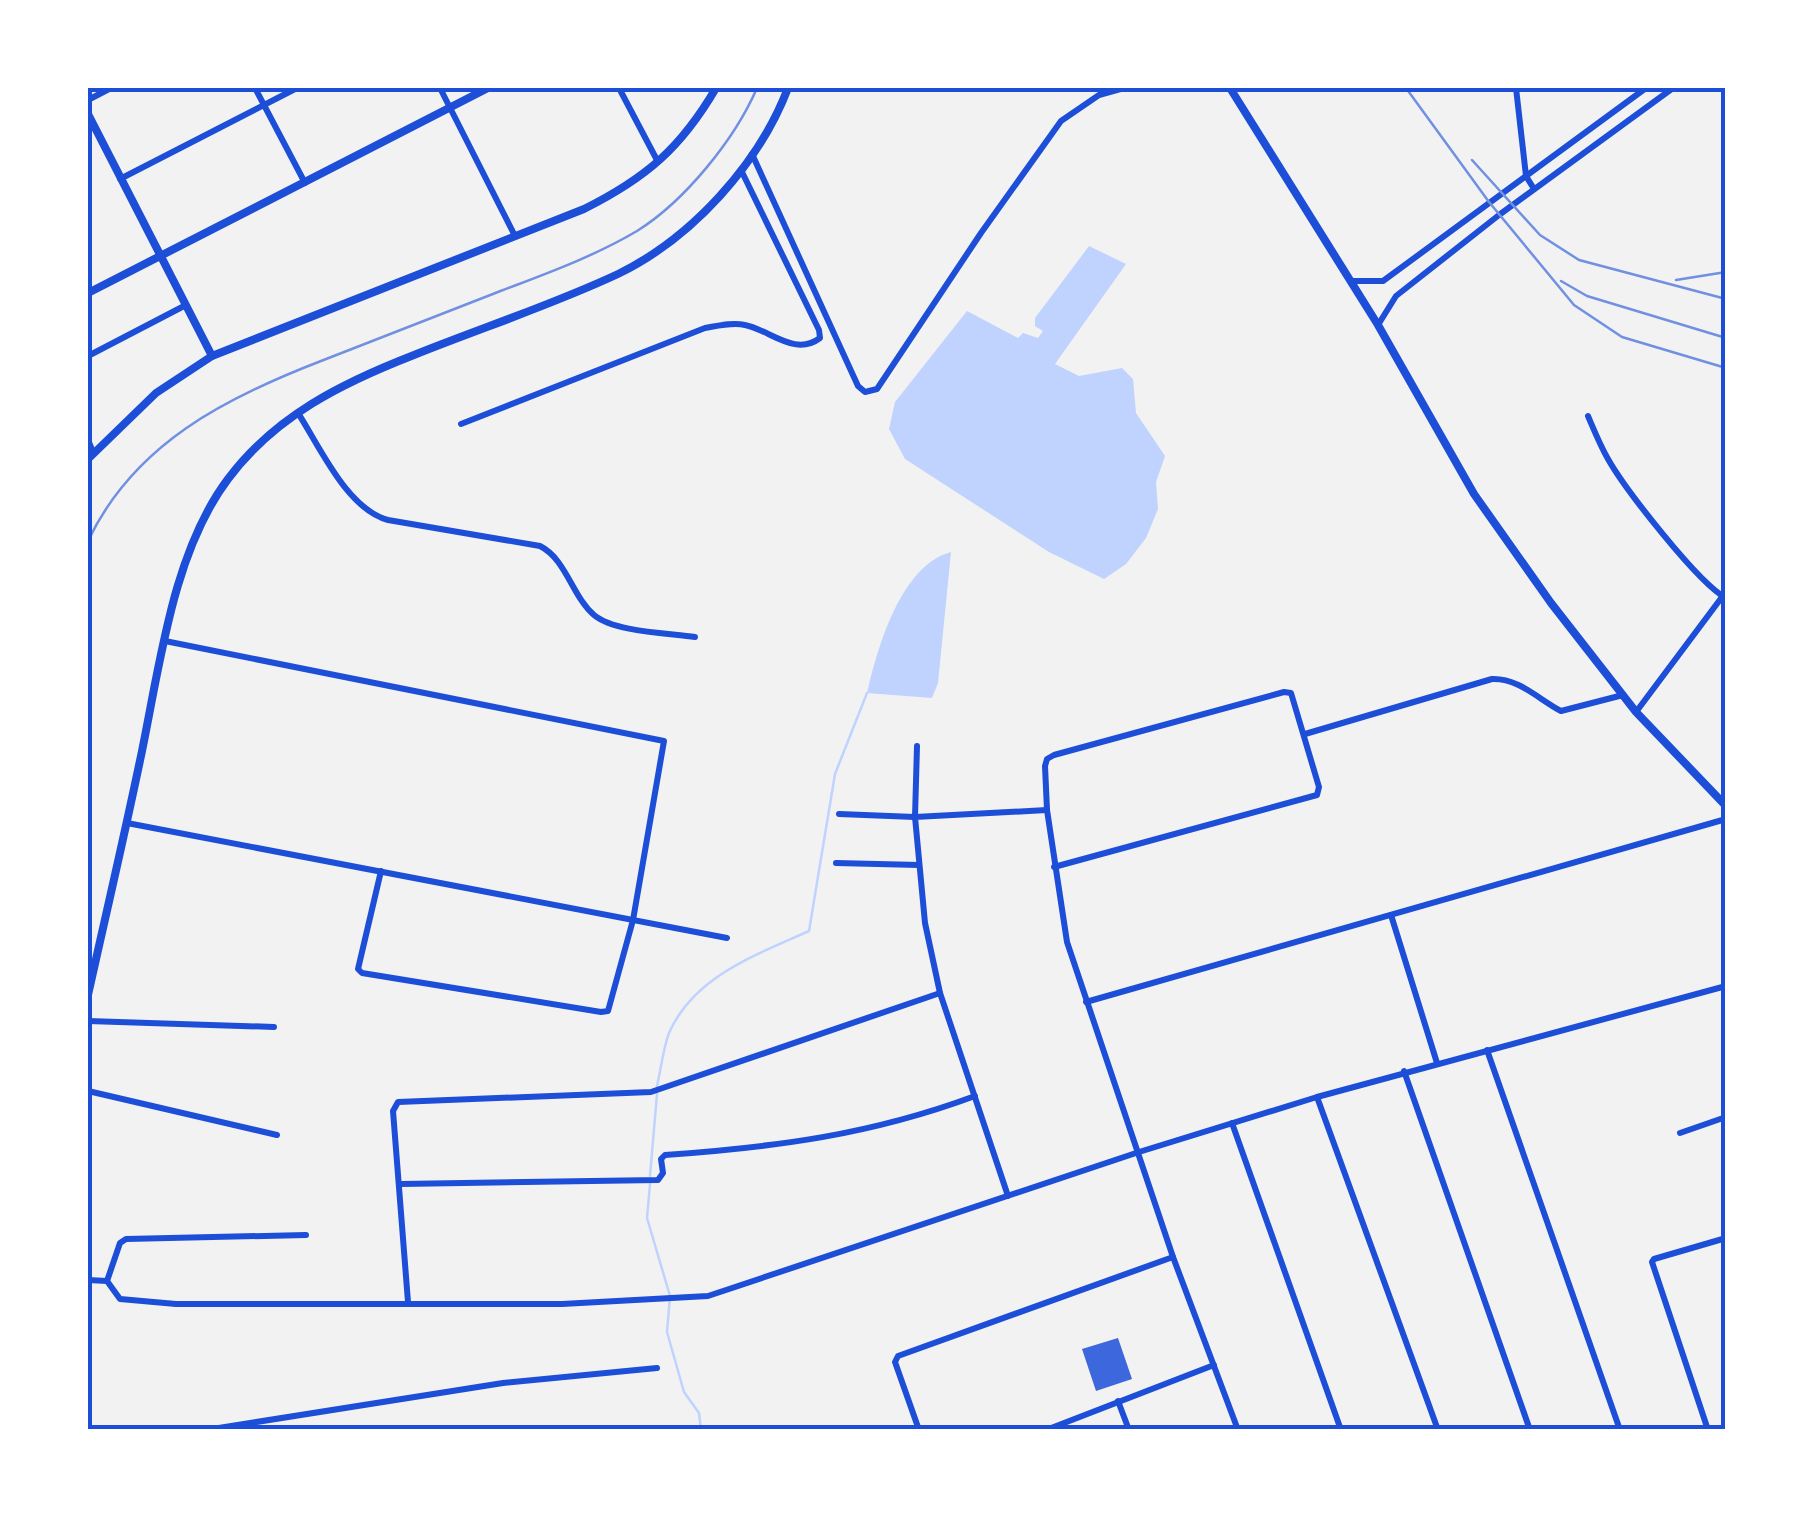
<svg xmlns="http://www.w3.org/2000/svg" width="1813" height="1517" viewBox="0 0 1813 1517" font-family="Commissioner,sans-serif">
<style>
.water{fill:#bfd3fe}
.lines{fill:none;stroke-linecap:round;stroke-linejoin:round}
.stream{stroke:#bfd3fe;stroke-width:2.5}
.building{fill:#3d67dc}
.minor{stroke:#1d4ed8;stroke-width:6}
.tertiary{stroke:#1d4ed8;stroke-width:8}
.secondary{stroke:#1d4ed8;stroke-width:8}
.rail{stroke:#7290e2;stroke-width:2.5}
.neatline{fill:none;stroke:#1d4ed8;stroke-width:4}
</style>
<rect width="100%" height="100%" fill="#f2f2f2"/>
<g class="water">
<polygon points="1089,246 1126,264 1055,364 1079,376 1122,368 1133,379 1136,413 1165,456 1156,482 1158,509 1146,538 1126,564 1104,579 1049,552 905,459 889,429 895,402 967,311 1018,338 1023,333 1038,338 1043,331 1035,326 1035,318"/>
<path d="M 951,552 L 938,683 L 932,698 L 867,693 C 877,648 901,565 951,552 Z"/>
</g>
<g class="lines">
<g class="stream">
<path d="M 657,1086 C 661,1069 663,1049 669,1033 C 694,976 756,955 809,931 L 835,774 L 867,693"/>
<polyline points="650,1176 657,1094"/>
<polyline points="650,1184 647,1218 670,1296 667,1332 684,1392 699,1413 701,1430"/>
</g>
</g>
<polygon class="building" points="1118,1338 1132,1379 1096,1391 1082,1349"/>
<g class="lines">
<g class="minor">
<polyline points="255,88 305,183"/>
<polyline points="440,88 515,236"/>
<polyline points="619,88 658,162"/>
<polyline points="1516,88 1526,176 1534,189"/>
<polyline points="88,100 111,88"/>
<polyline points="752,154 858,386 865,392 877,389 981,233 1061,121 1099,95 1124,88"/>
<polyline points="120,179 297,88"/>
<polyline points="1351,281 1383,281 1646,88"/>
<polyline points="1378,325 1396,296 1499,215 1673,88"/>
<polyline points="88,356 186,305"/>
<path d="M 298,413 C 320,447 347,509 388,520 L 540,546 C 566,559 572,596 594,615 C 614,632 668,633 695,637"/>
<path d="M 1588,416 C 1594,430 1600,445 1608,459 C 1625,489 1698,583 1726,598"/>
<path d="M 461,424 L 705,328 C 717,326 732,322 745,325 C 770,330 795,357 820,338 L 819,330 L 741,170"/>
<polyline points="88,440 93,452"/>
<polyline points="165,641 664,741 633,920 608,1011 601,1012 362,973 358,969 381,871"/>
<polyline points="1636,712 1722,597"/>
<path d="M 1305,734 L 1492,679 C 1519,678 1538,699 1561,711 L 1623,695"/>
<polyline points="839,814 915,817 917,746"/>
<polyline points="127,823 727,938"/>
<polyline points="836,863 919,865"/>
<polyline points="1054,867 1317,795 1319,787 1291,693 1284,692 1054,755 1047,759 1045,766 1047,810 1067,942 1173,1257 1238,1430"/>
<polyline points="1391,915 1437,1063"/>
<polyline points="1086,1002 1726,819"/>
<polyline points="88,1021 274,1027"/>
<polyline points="1487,1050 1620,1430"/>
<polyline points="1404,1071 1530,1430"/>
<polyline points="88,1091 277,1135"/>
<polyline points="1317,1097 1438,1430"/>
<polyline points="1232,1123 1341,1430"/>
<polyline points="1680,1133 1726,1117"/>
<path d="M 401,1184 L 658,1180 L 663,1173 L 661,1159 L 665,1155 C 776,1147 870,1135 975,1096"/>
<polyline points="1008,1196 940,993 925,923 915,817 1047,810"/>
<polyline points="88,1280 107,1281 120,1299 176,1304 562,1304 708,1296 1139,1152 1317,1097 1726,986"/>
<polyline points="107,1281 120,1243 126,1239 306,1235"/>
<polyline points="408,1302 393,1111 398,1102 651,1092 940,993"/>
<polyline points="1118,1401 1129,1430"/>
<polyline points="206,1430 503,1383 657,1368"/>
<polyline points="919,1430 895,1362 898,1356 1173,1257"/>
<polyline points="1046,1430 1214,1365"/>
<polyline points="1708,1430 1652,1262 1654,1259 1726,1238"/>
</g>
<g class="tertiary">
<polyline points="88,114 212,356"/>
<polyline points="88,293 488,88"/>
<path d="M 88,459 L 156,393 L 212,356 L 584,209 C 646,178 681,148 716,88"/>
</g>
<g class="secondary">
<polyline points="1230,88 1378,325 1474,494 1551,603 1636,712 1726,806"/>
<path d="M 88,995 C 106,914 125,833 142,751 C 160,664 173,552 228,479 C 275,416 342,383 414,355 C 481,328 552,305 618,274 C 692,238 759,164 788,88"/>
</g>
<g class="rail">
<polyline points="1406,88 1489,202 1574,305 1622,337 1726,368"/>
<polyline points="1472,160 1540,235 1579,260 1726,299"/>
<polyline points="1676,280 1726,272"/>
<polyline points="1561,281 1587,296 1726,338"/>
<path d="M 88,541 C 134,444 225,398 321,361 C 380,338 439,315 498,292 C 545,274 593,257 637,231 C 685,201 735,139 757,88"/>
</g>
</g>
<rect width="1813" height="1517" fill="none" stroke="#ffffff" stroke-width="180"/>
<rect x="90" y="90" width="1633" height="1337" class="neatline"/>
</svg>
